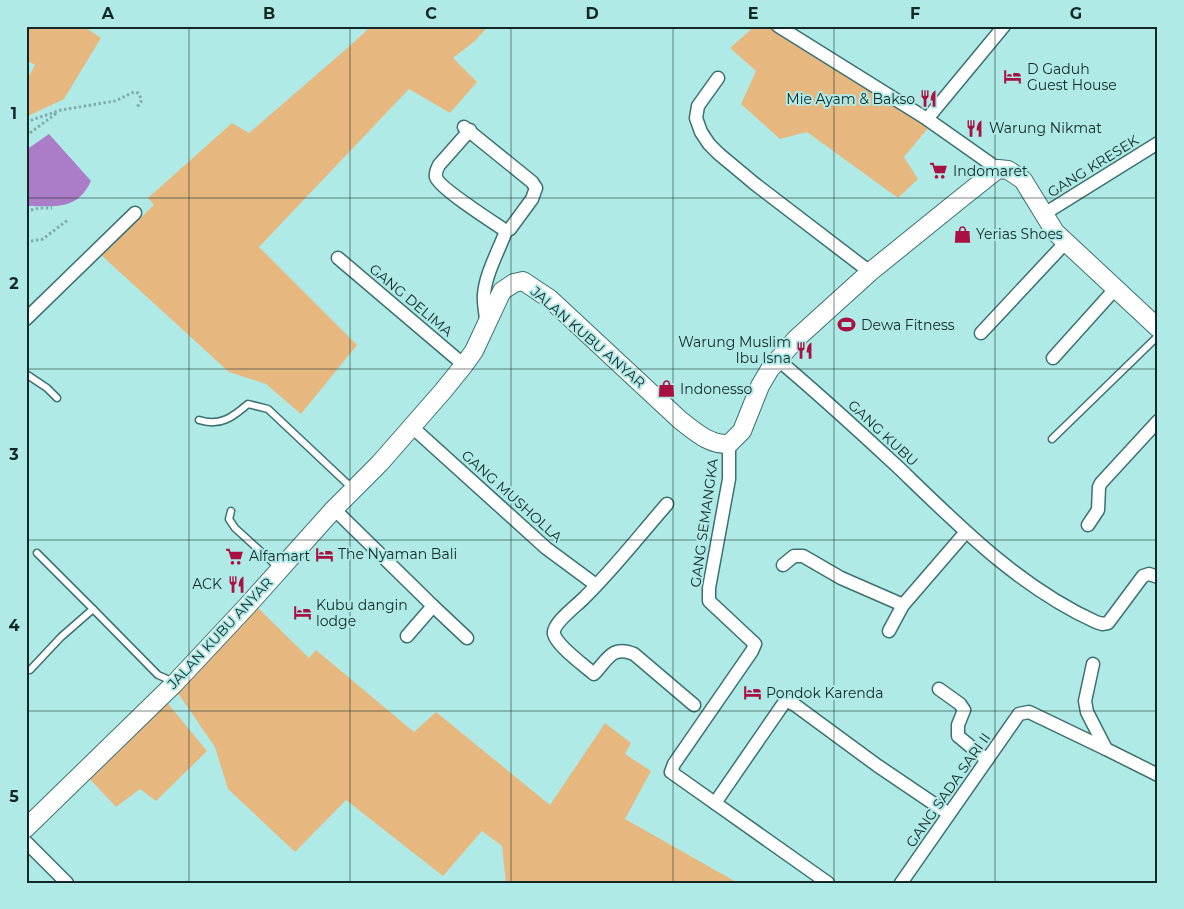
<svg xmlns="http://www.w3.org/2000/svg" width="1184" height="909" viewBox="0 0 1184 909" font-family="Montserrat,sans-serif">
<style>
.green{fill:#e6b880}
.water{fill:#ab7cc7}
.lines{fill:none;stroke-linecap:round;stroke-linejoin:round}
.lane-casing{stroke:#3b726f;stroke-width:9}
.street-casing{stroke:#3b726f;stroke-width:15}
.secondary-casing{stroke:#3b726f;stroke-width:20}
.path{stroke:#7eadab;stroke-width:3;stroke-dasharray:2.5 2.5;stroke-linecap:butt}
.lane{stroke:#fff;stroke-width:6}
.street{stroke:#fff;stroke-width:12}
.secondary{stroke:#fff;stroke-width:18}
.grid{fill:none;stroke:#112827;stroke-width:1;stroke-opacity:0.55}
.labels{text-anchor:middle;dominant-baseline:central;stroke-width:4;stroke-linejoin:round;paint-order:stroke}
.poi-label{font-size:14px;fill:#112827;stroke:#b0eae7;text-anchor:start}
.street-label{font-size:14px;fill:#112827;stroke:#b0eae7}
.neatline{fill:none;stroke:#112827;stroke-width:2}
.grid-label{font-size:16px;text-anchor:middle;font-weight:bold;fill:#112827}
</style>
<rect width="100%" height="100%" fill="#b0eae7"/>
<g class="green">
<polygon points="26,26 83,26 101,38 64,99 26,117 26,81 35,65 26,60"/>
<polygon points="371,26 488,26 476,40 453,58 477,82 450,113 409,89 259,247 357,345 301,414 266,384 229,372 101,255 154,205 148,198 232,123 249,133 352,44"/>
<polygon points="755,26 768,26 929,127 904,157 918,179 898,198 807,132 780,139 741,104 756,71 730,48"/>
<polygon points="257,607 309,658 316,650 414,732 436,712 550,805 605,723 631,743 625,754 651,771 625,819 738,883 506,883 502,846 482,831 443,876 346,800 295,852 228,789 215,747 177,692"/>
<polygon points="165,700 207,751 156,801 140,789 116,807 87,776"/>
</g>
<path class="water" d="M 49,134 L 91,181 C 77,211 55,206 26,206 L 26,150 Z"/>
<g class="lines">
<defs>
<g id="lane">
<polyline points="26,374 47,388 57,398"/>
<path d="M 199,420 C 220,427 233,417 248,404 L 268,409 L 353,489"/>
<polyline points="1052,439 1158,336"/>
<polyline points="231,511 229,519 235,528 279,568"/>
<polyline points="37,553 93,609"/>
<polyline points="30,670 61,637 93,609 158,675 174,682"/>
</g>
<g id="street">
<polyline points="778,26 927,119 998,169"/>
<polyline points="718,78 698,106 696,118 701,132 709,144 719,154 755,184 870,272"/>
<polyline points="927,119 1004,26"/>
<path d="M 464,127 L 532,182 L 536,188 L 532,199 L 510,229 L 506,231 C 499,250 485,275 484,295 C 483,304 486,313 486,322"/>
<path d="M 470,130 L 439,165 C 437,169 435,173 436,177 C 439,188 493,222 506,231"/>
<polyline points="1044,214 1158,143"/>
<polyline points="338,258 464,365"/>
<polyline points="26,319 135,213"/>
<polyline points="981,333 1066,242"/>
<polyline points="1053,358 1116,288"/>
<path d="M 777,359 C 819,394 859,431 899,468 C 959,526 1019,587 1096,622 L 1102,624 L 1108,623 L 1143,576 L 1149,574 L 1158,577"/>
<polyline points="411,426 546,548 596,585"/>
<polyline points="729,444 729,479 709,588 709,601 755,644 752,651 674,764 671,772 828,883"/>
<path d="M 667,504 C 640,535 612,571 583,599 C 576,606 552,624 554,634 C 557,646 585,666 594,674 C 608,659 612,645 634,654 L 694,705"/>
<polyline points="334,509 433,606"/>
<polyline points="1088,525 1098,510 1099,487 1101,483 1158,421"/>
<polyline points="783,565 794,556 803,556 841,578 903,605 966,532"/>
<polyline points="889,631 903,605"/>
<polyline points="407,636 433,606 467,638"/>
<polyline points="1093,664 1085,701 1087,712 1106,749 1158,775"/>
<polyline points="939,689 960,704 964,710 958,725 958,736 987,760"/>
<polyline points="715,803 786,700 795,705 878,766 949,814"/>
<polyline points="26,842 67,883"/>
<polyline points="901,883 1019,714 1029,712 1106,749"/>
</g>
<path id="secondary" d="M 26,828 L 175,683 L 248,605 L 334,509 L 380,463 L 443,391 L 464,365 L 474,351 L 502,291 L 514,283 L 523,281 L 550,299 L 680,420 C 696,432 709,445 729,444 L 742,431 L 760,386 L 770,369 L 796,339 L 870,272 L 959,200 L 998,169 L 1008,170 L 1023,180 L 1055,232 L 1158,328"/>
</defs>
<use href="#lane" class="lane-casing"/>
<use href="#street" class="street-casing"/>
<use href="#secondary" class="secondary-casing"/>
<g class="path">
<polyline points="26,122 61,110 115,101 134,92 138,93 141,98 141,102 137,107"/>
<polyline points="26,136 58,112"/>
<polyline points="26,211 40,208 52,208"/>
<polyline points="26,242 43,239 69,219"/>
</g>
<use href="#lane" class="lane"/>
<use href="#street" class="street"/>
<use href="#secondary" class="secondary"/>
</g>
<path class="grid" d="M 189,26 L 189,883M 350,26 L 350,883M 511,26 L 511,883M 673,26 L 673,883M 834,26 L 834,883M 995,26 L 995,883M 26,198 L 1158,198M 26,369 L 1158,369M 26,540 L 1158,540M 26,711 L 1158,711"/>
<defs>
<symbol id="hotel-bare" viewBox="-9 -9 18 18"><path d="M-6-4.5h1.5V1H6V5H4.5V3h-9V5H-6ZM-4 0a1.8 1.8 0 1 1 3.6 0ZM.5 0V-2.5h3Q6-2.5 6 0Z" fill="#a81141" stroke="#b0eae7" stroke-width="2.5" paint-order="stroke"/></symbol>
<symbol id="restaurant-bare" viewBox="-9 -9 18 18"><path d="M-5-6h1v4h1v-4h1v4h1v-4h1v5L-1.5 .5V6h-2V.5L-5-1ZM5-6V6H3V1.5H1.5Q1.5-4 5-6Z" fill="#a81141" stroke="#b0eae7" stroke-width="2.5" paint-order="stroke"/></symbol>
<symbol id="supermarket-bare" viewBox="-9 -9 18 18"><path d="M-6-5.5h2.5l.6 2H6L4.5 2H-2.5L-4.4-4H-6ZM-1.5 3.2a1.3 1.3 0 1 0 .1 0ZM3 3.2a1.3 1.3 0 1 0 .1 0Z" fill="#a81141" stroke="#b0eae7" stroke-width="2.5" paint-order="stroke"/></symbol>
<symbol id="shop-bare" viewBox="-9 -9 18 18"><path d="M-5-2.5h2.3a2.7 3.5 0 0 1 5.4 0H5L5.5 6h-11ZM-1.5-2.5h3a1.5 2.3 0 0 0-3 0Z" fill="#a81141" stroke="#b0eae7" stroke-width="2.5" paint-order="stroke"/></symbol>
<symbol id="stadium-bare" viewBox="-9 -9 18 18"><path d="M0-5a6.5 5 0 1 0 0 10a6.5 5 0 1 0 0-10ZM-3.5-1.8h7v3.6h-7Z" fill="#a81141" stroke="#b0eae7" stroke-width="2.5" paint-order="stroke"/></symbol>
</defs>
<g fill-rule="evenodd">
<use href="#hotel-bare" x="1000" y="64" width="25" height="25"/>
<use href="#restaurant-bare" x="916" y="86" width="25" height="25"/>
<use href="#restaurant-bare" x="962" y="116" width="25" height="25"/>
<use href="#supermarket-bare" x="926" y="158" width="25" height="25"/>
<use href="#shop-bare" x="950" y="222" width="25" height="25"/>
<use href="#stadium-bare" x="834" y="312" width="25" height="25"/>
<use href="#restaurant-bare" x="792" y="338" width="25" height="25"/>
<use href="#shop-bare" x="654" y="376" width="25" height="25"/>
<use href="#hotel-bare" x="312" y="542" width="25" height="25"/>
<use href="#supermarket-bare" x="222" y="544" width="25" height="25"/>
<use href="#restaurant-bare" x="224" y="572" width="25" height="25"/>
<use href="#hotel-bare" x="290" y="600" width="25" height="25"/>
<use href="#hotel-bare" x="740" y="680" width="25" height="25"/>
</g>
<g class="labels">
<g class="poi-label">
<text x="1027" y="69">D Gaduh<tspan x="1027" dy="16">Guest House</tspan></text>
<text x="915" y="99" text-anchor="end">Mie Ayam &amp; Bakso</text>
<text x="989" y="128">Warung Nikmat</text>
<text x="953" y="171">Indomaret</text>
<text x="976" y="234">Yerias Shoes</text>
<text x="861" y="325">Dewa Fitness</text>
<text x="791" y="342" text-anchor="end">Warung Muslim<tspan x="791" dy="16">Ibu Isna</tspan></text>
<text x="680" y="389">Indonesso</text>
<text x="338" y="554">The Nyaman Bali</text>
<text x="249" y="556">Alfamart</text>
<text x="222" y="584" text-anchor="end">ACK</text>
<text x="316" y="605">Kubu dangin<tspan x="316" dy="16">lodge</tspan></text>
<text x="766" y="693">Pondok Karenda</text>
</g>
<g class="street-label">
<text transform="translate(1093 166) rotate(-32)">GANG KRESEK</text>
<text transform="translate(411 300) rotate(40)">GANG DELIMA</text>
<text transform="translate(588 337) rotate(41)">JALAN KUBU ANYAR</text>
<text transform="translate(883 433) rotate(43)">GANG KUBU</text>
<text transform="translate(512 496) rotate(42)">GANG MUSHOLLA</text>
<text transform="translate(704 523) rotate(-82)">GANG SEMANGKA</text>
<text transform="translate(220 633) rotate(-47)">JALAN KUBU ANYAR</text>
<text transform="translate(948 790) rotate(-55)">GANG SADA SARI II</text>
</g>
</g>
<rect width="1184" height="909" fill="none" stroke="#b0eae7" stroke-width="55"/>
<rect x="28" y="28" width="1128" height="854" class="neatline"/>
<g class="grid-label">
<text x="108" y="19">A</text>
<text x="269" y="19">B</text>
<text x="431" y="19">C</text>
<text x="592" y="19">D</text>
<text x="753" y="19">E</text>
<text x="915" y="19">F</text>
<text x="1076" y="19">G</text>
<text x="14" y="119">1</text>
<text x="14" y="289">2</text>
<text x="14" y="460">3</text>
<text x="14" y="631">4</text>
<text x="14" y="802">5</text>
</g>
</svg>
